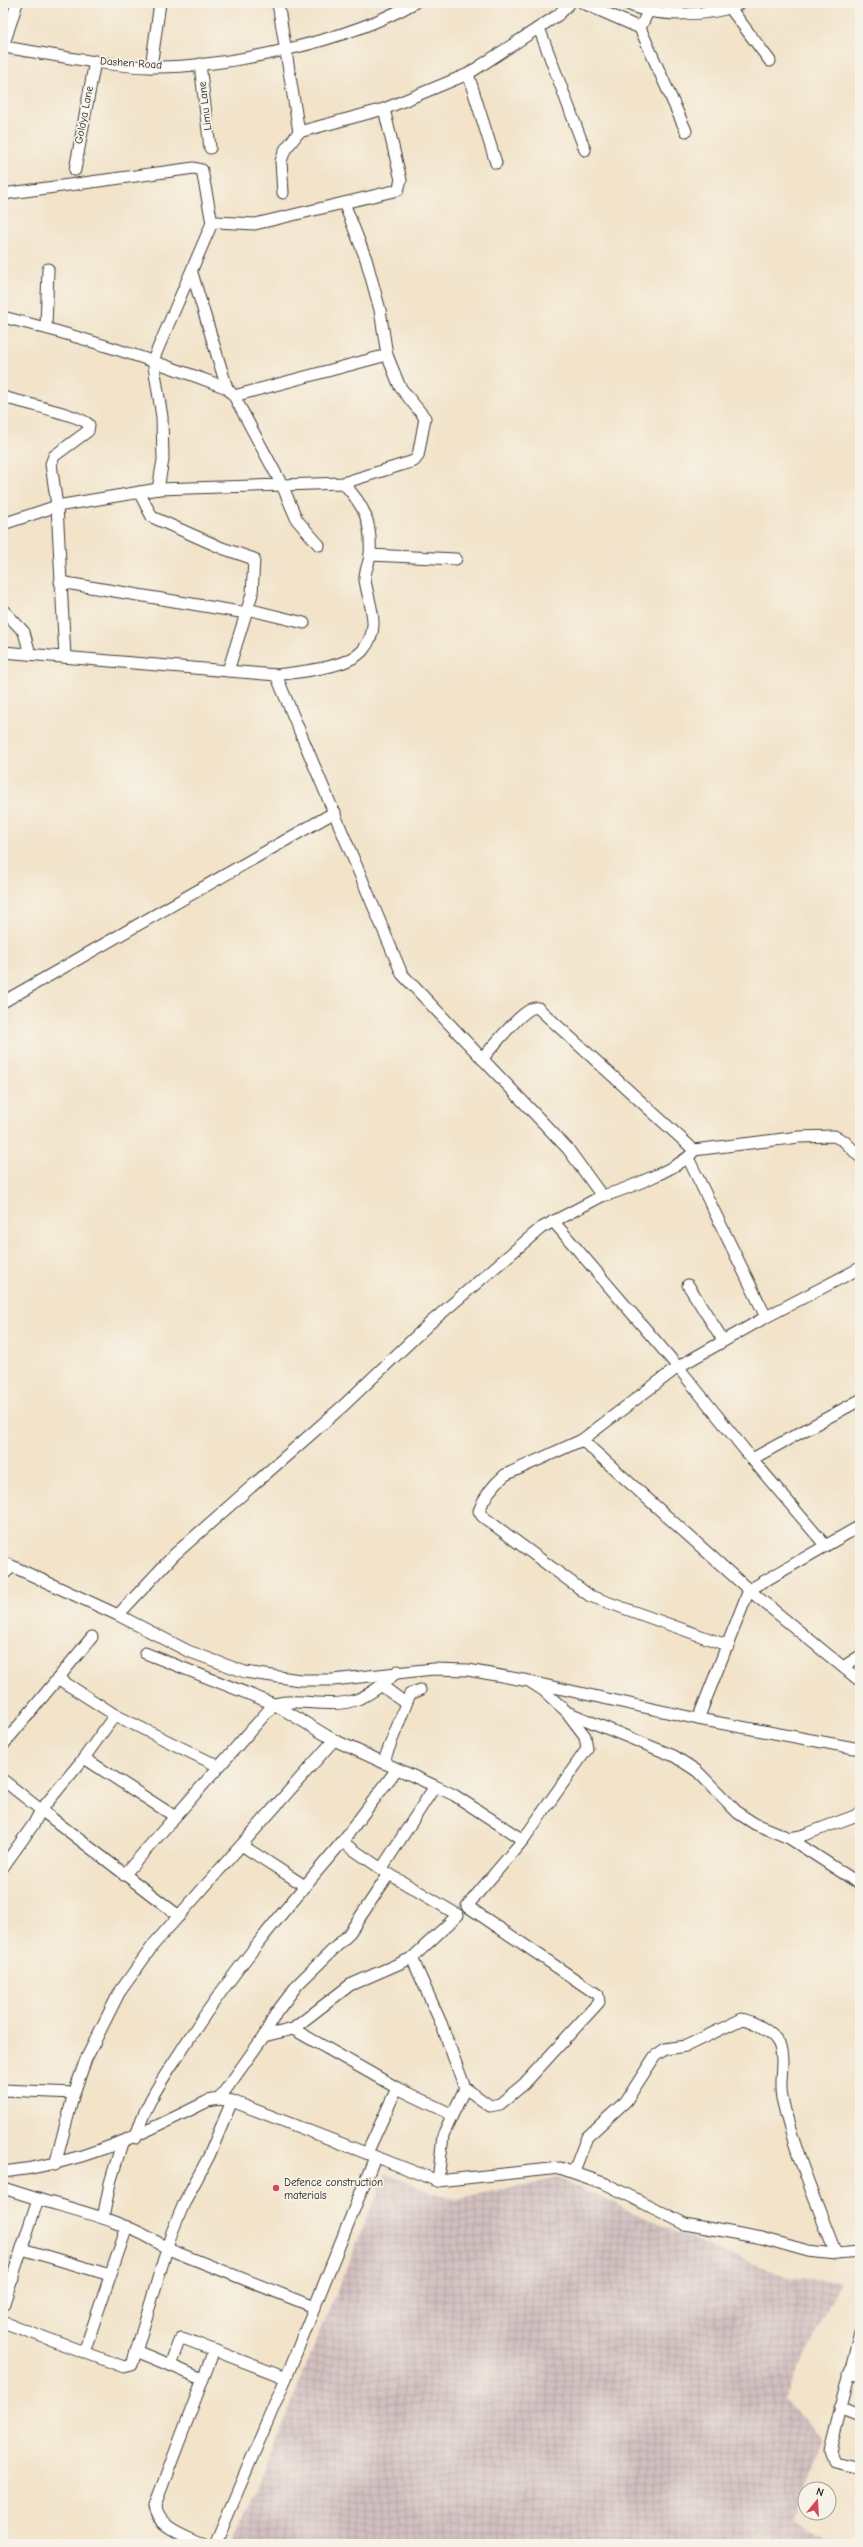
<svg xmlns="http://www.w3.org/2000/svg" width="863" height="2547" viewBox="0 0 863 2547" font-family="'Comic Neue',sans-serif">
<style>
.industrial{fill:url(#industrial-grid)}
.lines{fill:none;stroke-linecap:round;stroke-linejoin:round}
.street-casing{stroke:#3c3a36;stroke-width:13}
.street{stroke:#fff;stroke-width:11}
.poi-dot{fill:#d1495b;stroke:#f7f3e8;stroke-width:1.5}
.labels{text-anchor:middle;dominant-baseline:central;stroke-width:3.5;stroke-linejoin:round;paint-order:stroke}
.street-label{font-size:11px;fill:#1c1c1c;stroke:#f7f3e8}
.poi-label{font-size:11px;fill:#1c1c1c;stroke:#f7f3e8;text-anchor:start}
</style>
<defs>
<pattern id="industrial-grid" width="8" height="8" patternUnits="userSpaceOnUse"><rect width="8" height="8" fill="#d2bfc0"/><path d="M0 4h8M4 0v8" fill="none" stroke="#b4a4a4"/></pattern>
</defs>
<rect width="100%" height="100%" fill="#f7f3e8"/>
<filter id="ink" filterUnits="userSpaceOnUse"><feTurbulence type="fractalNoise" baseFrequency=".025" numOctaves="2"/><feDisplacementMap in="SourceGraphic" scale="8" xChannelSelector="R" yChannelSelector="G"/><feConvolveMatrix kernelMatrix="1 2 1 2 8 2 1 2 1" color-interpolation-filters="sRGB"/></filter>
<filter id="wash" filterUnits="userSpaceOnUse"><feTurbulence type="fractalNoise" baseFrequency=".012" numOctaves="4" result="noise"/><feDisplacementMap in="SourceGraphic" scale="16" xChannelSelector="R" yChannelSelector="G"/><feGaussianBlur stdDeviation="0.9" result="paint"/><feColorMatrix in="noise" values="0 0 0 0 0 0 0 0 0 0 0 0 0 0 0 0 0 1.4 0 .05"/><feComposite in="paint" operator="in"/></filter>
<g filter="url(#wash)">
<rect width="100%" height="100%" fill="#f2e3c9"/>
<polygon class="industrial" points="385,2174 455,2200 558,2178 702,2244 788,2277 842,2281 784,2399 824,2440 793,2520 840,2544 233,2544"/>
</g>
<g filter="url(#ink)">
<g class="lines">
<defs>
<g id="street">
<polyline points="278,3 299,132"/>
<polyline points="583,3 640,28"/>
<path d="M 626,3 C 653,18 713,17 741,3"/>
<polyline points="730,8 770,61"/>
<polyline points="648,12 640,28 686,131"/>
<polyline points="539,28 585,150"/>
<path d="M 3,47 C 52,54 102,66 151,67 C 227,68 348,41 414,3"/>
<polyline points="3,47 17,3"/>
<polyline points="200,64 210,148"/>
<polyline points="151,67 160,3"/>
<polyline points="468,74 496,163"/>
<polyline points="75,170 95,61"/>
<polyline points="283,193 281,161 285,150 299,132 384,109 468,74 558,15 570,3"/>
<polyline points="3,194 194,168 202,170 212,223 153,360 162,417 163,460 158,489"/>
<polyline points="212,223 216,222 255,224 398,190 401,180 384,109"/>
<polyline points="192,273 227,388"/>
<path d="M 3,317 C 80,336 153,360 227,388 L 234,396 L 282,485 L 158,489 L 57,506 L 3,524"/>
<polyline points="46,328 48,269"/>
<polyline points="234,396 387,355"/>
<path d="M 3,397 C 17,401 83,416 89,425 L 88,431 L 54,456 L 51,464 L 57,506 L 65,657"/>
<polyline points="139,492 152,517 222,548 254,559 252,594 228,671"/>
<polyline points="319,545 297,520 282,485 343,483 414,461 418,456 425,418 400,387 387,355 380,310 366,259 344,203"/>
<polyline points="370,555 456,559"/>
<polyline points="60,582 246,613"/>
<polyline points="247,609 304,623"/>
<polyline points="3,610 24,632 30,654"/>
<polyline points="3,652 276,675 402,974 568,1149 602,1196 541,1228 430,1323 344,1405 175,1554 118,1615"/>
<path d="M 276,675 C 298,672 348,668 363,650 C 382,627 369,606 365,580 C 364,571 370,563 370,554 C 372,522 364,505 343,483"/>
<polyline points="3,1002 335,812"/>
<path d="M 482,1059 C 491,1049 526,1004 538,1008 L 694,1150"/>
<polyline points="688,1158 766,1317"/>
<path d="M 602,1196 C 619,1192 688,1165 694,1150 L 799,1137 L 834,1136 L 844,1141 L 860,1157"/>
<polyline points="553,1221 678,1367 752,1459 825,1545"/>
<polyline points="688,1285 723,1340"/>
<polyline points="582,1440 749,1590 860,1681"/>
<polyline points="752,1459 860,1400"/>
<polyline points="3,1562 118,1615 188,1651 245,1672 300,1680 333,1680 433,1669 468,1670 529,1681 543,1690 567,1712 674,1756 697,1771 738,1813 755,1824 789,1838 801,1836 860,1814"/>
<polyline points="3,1575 12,1567"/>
<path d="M 729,1646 L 590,1596 L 482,1516 L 479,1511 C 484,1497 493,1485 505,1475 L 582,1440 L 678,1367 L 766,1317 L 860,1268"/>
<polyline points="145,1653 274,1704 334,1740 435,1786 382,1868"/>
<polyline points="843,1667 860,1656"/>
<polyline points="59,1679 115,1715 218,1766"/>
<polyline points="535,1683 698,1719 860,1749"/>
<polyline points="381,1685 405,1703"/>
<polyline points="698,1719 749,1590 860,1526"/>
<polyline points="3,1745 92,1637"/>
<polyline points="84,1758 174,1816"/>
<polyline points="383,1763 410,1694 420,1690"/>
<polyline points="3,1780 41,1810 84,1758 115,1715"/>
<polyline points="435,1786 454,1795 523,1840"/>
<polyline points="789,1838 860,1884"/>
<polyline points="342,1842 397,1769"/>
<polyline points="243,1846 305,1886"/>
<polyline points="3,1867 33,1825 41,1810 179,1916"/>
<path d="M 124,1875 L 274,1704 C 299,1698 324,1707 348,1702 C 368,1698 383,1684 398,1671"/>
<polyline points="412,1958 441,2023 465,2088 443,2135 438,2181"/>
<polyline points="293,2029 397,2088 367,2153"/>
<polyline points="264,2036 293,2029 350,1985 412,1958 458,1915 389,1874"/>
<polyline points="397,2088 451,2114"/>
<polyline points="465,2088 490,2106 500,2104 524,2084 599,2002 598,1995 467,1906 523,1840 587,1749 585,1736 569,1715"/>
<polyline points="3,2090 74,2093"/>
<path d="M 136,2138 C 143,2107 162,2080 179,2054 C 227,1978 284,1910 342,1842 L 389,1874 L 348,1935 L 298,1984 L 276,2013 L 264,2036 L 219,2099"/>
<polyline points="55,2165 74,2093 86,2059 119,1993 154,1944 334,1740"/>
<path d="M 574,2171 L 587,2137 L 626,2101 L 655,2056 L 665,2049 L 686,2046 L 742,2019 C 755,2022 773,2032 779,2044 C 786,2061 778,2080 782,2098 C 794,2152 817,2203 836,2254"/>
<path d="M 3,2172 C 83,2164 138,2136 208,2101 L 219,2099 L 232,2101 L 438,2181 L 560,2168 L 606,2184 L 685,2224 L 762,2238 L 808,2251 L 836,2254 L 860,2252"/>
<polyline points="3,2188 38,2199 3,2306"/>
<path d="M 38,2199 C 82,2212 129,2222 168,2249 L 314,2307"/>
<polyline points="103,2218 110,2183 122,2143"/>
<polyline points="22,2249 110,2275"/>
<polyline points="3,2277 13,2278"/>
<polyline points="3,2322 124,2367 132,2365 172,2232 185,2201 209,2156 232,2101"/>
<polyline points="860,2333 830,2451 834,2462 860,2468"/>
<polyline points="136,2351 170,2365 179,2341 181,2338 185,2339 286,2378"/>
<polyline points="84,2352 127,2227"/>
<polyline points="170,2365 202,2379"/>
<polyline points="849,2373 860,2376"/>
<polyline points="840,2408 860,2416"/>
<path d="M 204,2544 C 187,2535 156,2527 155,2505 L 214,2350"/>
<polyline points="215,2544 286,2378 375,2157"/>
</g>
</defs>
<use href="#street" class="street-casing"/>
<use href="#street" class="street"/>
</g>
</g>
<circle class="poi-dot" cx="276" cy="2188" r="4"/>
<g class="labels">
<g class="street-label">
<text transform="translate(131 63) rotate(4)">Dashen Road</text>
<text transform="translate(205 106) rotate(-97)">Limu Lane</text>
<text transform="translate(84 115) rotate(-79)">Goldya Lane</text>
</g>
<g class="poi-label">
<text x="284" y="2182">Defence construction<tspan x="284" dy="13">materials</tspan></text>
</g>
</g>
<rect width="863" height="2547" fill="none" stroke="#f7f3e8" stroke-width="16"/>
<g transform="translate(817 2501) rotate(18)"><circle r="19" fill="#f7f3e8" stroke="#9f9d96"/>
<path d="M0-3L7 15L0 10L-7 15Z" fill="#d1495b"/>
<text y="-6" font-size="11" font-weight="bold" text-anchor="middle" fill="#1c1c1c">N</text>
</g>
</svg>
